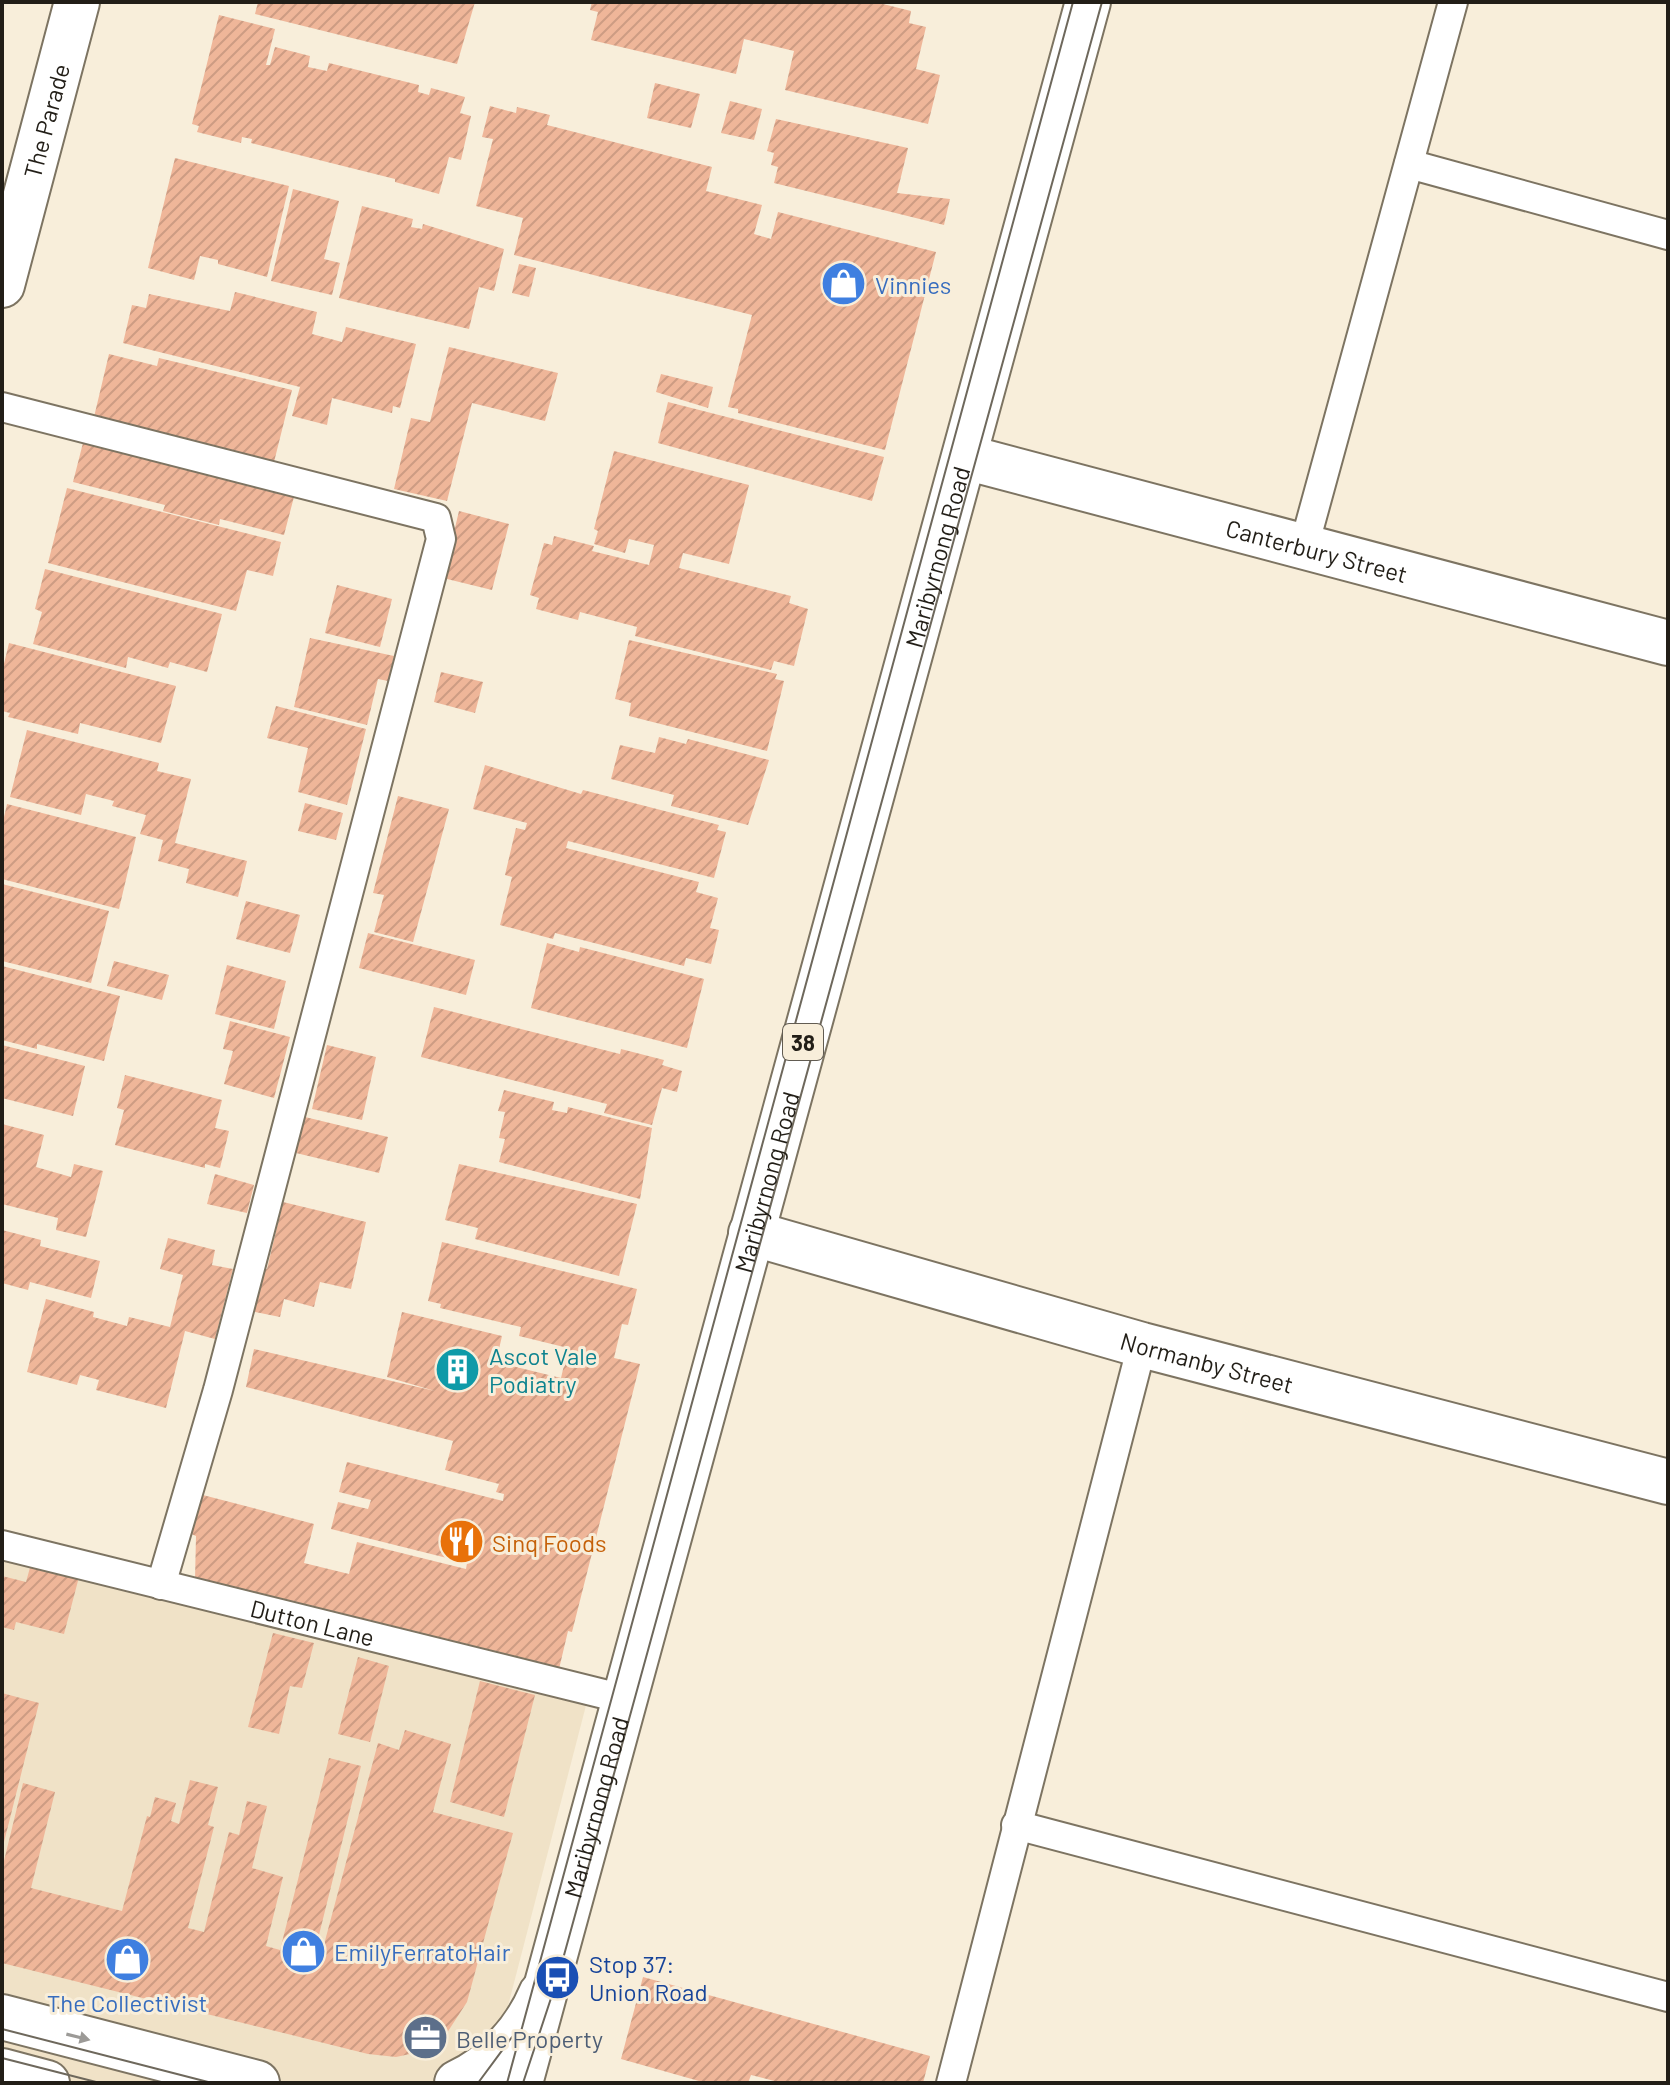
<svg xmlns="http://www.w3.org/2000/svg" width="1670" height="2085" viewBox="0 0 1670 2085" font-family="Barlow,sans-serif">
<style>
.built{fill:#f0e2c7}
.building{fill:url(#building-hatch)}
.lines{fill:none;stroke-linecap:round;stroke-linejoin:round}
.lane-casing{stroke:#7d7462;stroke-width:32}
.street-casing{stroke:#7d7462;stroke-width:48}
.secondary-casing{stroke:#7d7462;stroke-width:48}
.primary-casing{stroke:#7d7462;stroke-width:48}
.lane{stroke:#fff;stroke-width:28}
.street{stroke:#fff;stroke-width:44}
.secondary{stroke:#fff;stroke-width:44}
.primary{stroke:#fff;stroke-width:44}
.tram{stroke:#6e685c;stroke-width:2}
.oneway{fill:#9c9a97}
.labels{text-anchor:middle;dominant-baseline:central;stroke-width:6;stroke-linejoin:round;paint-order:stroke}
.shield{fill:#f8eeda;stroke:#625c52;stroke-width:2}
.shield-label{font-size:22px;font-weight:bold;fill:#221e17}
.street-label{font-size:24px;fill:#221e17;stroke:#f8eeda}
.shop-label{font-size:24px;fill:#366cbe;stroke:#f8eeda;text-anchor:start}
.culture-label{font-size:24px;fill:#0d838f;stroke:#f8eeda;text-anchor:start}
.food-label{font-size:24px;fill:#c56008;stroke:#f8eeda;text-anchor:start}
.transit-label{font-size:24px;fill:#164399;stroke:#f8eeda;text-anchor:start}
.service-label{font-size:24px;fill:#4e5e75;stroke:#f8eeda;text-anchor:start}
</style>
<defs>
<pattern id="building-hatch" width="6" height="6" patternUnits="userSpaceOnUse" patternTransform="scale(2)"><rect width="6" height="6" fill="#efb699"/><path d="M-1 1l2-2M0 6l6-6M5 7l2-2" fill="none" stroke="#cd9c83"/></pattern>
</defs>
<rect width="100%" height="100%" fill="#f8eeda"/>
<polygon class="built" points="2,1539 590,1690 488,2083 2,2083"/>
<g class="building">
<polygon points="258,2 475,2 457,64 255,14"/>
<polygon points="592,2 875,2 911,11 909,23 926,27 916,69 940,75 928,124 785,90 794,51 744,39 736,74 591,40 598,12 590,10"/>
<polygon points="219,15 275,29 266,65 270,65 275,47 310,56 308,67 327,71 329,63 419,85 418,92 429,95 431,88 465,97 460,113 471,116 461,160 449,157 439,194 395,182 395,179 251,143 252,139 242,137 241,143 197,132 199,126 192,124"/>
<polygon points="655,83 700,94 691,128 647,118"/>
<polygon points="730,101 762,109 754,140 721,133"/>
<polygon points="490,106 516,113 517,107 550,115 547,125 712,167 706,191 762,205 754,234 771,239 778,212 936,252 885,450 738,413 738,409 728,407 752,315 514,255 523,218 476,206 493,139 482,137"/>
<polygon points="776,119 908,148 897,193 950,199 944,225 774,183 778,167 771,165 774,153 767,151"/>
<polygon points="175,158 289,186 267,277 218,264 218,260 200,256 194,280 148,268"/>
<polygon points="293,189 339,201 324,259 340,263 332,295 271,281"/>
<polygon points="362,206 413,219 411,227 422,229 423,224 504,249 494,291 479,287 469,329 339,298"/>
<polygon points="519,264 536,268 529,297 512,293"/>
<polygon points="235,292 317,312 312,334 342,342 346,327 416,344 400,408 393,406 392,413 332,398 327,425 292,416 300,387 123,343 132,305 146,308 149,294 230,311"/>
<polygon points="449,347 558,373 545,421 472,403 447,501 394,489 411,418 430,422"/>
<polygon points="109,354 157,366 159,358 292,390 274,462 94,417"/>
<polygon points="661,374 713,387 708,408 656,392"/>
<polygon points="668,402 884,457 872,501 658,443"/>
<polygon points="84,439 295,493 284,535 220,519 219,525 163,511 165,505 73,482"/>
<polygon points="614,451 749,485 729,564 683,553 679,568 791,596 789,603 808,609 794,666 774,661 771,670 635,636 637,627 580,612 578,620 536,609 539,598 530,595 544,543 552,545 554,536 594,546 592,551 649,565 654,545 629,539 625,553 594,544 598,531 594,529"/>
<polygon points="67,488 281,542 273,576 247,570 236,611 48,563"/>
<polygon points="459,511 509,524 492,590 443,578"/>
<polygon points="45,569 222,614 207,672 170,662 168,668 128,657 126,668 33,644 42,612 35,609"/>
<polygon points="337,585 392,599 380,647 325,633"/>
<polygon points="310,638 394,656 388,681 378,679 367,725 294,707"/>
<polygon points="629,640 777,674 775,679 784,681 767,751 629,716 631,703 615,699"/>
<polygon points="9,643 176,686 161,743 80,723 78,734 8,717 10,713 2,711 2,672"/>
<polygon points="441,672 483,682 475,713 434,702"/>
<polygon points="276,706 366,729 347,805 298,792 308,748 267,738"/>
<polygon points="27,730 159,763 157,771 191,779 175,843 247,861 238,897 186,883 189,869 158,861 163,840 140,834 146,815 112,806 114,801 86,794 81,815 10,797"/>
<polygon points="659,737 686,744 688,739 769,760 748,825 671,806 674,795 611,779 620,745 655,753"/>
<polygon points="485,765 581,794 583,790 719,825 717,830 726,832 714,878 568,841 566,848 699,882 696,892 718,898 710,928 719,930 711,964 686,958 684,966 555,933 553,939 500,925 512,877 505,875 516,828 525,830 527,823 473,809"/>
<polygon points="398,796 449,809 413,942 374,932 384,895 373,893"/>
<polygon points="305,803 343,813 336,840 298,831"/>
<polygon points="7,804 136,837 119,909 2,879 2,826"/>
<polygon points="2,884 109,911 91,983 2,961"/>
<polygon points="246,901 300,915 290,953 236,939"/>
<polygon points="368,933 475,960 466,995 359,968"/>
<polygon points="547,943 579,952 580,947 704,979 687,1048 531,1008"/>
<polygon points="114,961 169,975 162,1000 107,986"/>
<polygon points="227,965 286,981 274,1029 215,1014"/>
<polygon points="2,966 120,996 104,1061 37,1044 37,1049 2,1040"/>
<polygon points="434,1007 620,1054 621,1049 664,1060 662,1065 682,1071 677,1092 662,1088 652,1125 604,1113 607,1104 421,1057"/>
<polygon points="230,1021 290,1037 274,1098 224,1084 233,1051 223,1049"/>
<polygon points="2,1045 85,1066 73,1116 2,1098"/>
<polygon points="327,1045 376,1057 362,1120 312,1109"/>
<polygon points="125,1075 222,1100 215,1128 229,1131 220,1168 205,1164 205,1168 115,1145 124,1110 117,1108"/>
<polygon points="504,1090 554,1102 552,1110 567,1113 568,1107 652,1128 640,1199 499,1162 505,1139 499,1138 505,1112 498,1111"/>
<polygon points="305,1117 388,1137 379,1173 296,1153"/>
<polygon points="2,1124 44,1135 36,1167 71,1177 74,1164 103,1171 86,1237 56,1230 58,1218 2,1204"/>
<polygon points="459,1164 637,1204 619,1276 475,1239 478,1228 445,1220"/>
<polygon points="215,1174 254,1185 247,1213 207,1204"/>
<polygon points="283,1202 366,1222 351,1289 320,1282 314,1307 284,1299 280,1317 250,1311 261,1267 267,1269"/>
<polygon points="2,1230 41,1240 40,1246 100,1261 91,1298 30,1282 28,1290 2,1283"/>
<polygon points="168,1238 215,1250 212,1265 233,1269 215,1339 185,1331 166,1408 96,1390 99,1380 80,1375 77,1385 27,1372 46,1299 94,1312 93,1317 127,1326 129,1317 170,1327 183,1275 160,1269"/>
<polygon points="442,1242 637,1289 628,1325 622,1324 614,1358 640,1364 572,1632 568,1631 559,1669 195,1580 196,1536 189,1533 199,1494 314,1524 304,1563 349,1574 357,1542 466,1569 467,1563 331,1529 338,1502 368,1509 371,1500 339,1492 347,1462 503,1501 504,1494 496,1492 499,1484 445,1470 453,1441 246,1387 254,1349 435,1391 387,1377 402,1312 502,1336 496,1362 561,1378 568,1348 519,1336 521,1327 440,1308 441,1304 428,1301"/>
<polygon points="31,1564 79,1577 64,1634 16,1622 14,1630 2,1627 2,1576 26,1582"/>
<polygon points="273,1633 314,1643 302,1688 290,1686 279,1734 248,1727"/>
<polygon points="358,1657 389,1666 370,1742 338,1734"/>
<polygon points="480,1681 535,1695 504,1817 450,1802"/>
<polygon points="2,1693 39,1703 3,1846 2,1846"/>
<polygon points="405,1730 451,1744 433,1812 513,1833 467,2002 443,2039 424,2051 396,2057 368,2054 2,1963 2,1869 23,1783 55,1792 31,1888 122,1911 147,1816 150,1817 155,1797 176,1803 171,1821 179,1824 190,1780 218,1787 208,1825 214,1827 188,1928 204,1932 229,1832 239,1835 247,1801 267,1806 252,1868 283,1877 266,1946 280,1950 329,1758 361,1766 315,1951 322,1952 378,1743 399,1750"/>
<polygon points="643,1977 930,2056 923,2083 782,2083 751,2075 748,2083 706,2083 621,2059"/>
</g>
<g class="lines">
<defs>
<g id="lane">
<polyline points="1409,164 1668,235"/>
<polyline points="2,407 436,518 441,539 218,1390 161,1585"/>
<polyline points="1304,546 1453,2"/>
<path id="s1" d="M 2,1545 L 624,1699"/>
<polyline points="1016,1825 1668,1997"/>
<polyline points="951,2083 1142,1345"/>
</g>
<g id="street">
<path id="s2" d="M 2,285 L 77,2"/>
<path id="s3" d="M 965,457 L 1668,643"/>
<path id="s4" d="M 751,1233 L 1142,1345 L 1668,1482"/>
</g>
<g id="secondary">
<polyline points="2,2017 257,2083"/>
<polyline points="2,2071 47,2083"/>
<path d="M 457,2083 C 495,2065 525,2032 541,1994"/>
</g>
<g id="primary">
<path id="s5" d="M 520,2083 L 1088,2"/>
</g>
</defs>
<use href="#lane" class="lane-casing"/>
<use href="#street" class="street-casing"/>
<use href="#secondary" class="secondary-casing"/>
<use href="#primary" class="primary-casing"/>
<use href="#lane" class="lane"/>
<use href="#street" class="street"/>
<use href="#secondary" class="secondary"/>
<use href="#primary" class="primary"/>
<g class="tram">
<polyline points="2,2029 212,2083"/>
<polyline points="2,2058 100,2083"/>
<polyline points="478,2083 512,2037"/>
<polyline points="507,2083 1073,2"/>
<polyline points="523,2083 558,1977 1102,2"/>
</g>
</g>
<defs><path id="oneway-solid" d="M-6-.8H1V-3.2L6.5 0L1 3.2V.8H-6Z" transform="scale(2)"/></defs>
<use class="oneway" href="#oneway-solid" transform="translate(78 2037) rotate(14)"/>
<defs>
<symbol id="shop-disc" viewBox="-11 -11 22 22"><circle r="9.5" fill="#3f7fe0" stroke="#f8eeda"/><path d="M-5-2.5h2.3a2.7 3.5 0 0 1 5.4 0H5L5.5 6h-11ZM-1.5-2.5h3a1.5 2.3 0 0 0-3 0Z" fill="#fff"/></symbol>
<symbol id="building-disc" viewBox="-11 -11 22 22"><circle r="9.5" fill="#0f9aa8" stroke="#f8eeda"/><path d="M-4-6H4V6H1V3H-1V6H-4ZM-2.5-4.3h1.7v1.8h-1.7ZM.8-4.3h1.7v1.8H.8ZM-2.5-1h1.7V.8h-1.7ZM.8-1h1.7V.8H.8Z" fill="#fff"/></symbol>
<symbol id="restaurant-disc" viewBox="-11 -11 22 22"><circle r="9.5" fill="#e8710a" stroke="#f8eeda"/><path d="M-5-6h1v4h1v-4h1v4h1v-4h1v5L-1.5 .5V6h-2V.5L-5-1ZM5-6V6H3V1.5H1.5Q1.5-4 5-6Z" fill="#fff"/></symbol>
<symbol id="bus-disc" viewBox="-11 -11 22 22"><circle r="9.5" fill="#1a4fb4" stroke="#f8eeda"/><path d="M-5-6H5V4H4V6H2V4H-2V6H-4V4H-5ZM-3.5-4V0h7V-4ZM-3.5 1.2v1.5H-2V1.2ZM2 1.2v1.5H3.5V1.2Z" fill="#fff"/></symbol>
<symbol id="office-disc" viewBox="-11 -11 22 22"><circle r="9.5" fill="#5c6f8a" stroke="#f8eeda"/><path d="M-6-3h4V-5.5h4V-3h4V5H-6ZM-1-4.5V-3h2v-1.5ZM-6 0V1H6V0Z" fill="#fff"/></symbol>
</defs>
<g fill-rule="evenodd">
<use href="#shop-disc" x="818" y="258" width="51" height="51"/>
<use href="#building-disc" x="432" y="1344" width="51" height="51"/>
<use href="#restaurant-disc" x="436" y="1516" width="51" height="51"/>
<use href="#shop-disc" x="278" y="1926" width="51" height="51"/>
<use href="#shop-disc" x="102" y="1934" width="51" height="51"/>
<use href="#bus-disc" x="532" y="1952" width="51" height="51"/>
<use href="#office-disc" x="400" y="2012" width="51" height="51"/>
</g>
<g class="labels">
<rect class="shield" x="783" y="1024" width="40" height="36" rx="6"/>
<g class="shield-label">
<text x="803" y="1042">38</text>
</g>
<g class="street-label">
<text stroke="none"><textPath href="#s2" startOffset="170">The Parade</textPath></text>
<text stroke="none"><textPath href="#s3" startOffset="364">Canterbury Street</textPath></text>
<text stroke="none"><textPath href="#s5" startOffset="1582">Maribyrnong Road</textPath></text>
<text stroke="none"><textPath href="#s5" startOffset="934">Maribyrnong Road</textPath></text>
<text stroke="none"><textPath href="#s4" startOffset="474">Normanby Street</textPath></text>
<text stroke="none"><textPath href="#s1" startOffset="320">Dutton Lane</textPath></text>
<text stroke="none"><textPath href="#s5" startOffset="286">Maribyrnong Road</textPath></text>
</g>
<g class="shop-label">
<text x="875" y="284">Vinnies</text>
<text x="334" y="1951">EmilyFerratoHair</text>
<text x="127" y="2002" text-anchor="middle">The Collectivist</text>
</g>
<g class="culture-label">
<text x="489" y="1355">Ascot Vale<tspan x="489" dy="28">Podiatry</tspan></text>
</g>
<g class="food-label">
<text x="492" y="1542">Sinq Foods</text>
</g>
<g class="transit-label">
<text x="589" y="1963">Stop 37:<tspan x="589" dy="28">Union Road</tspan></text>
</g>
<g class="service-label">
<text x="456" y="2038">Belle Property</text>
</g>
</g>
<rect width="1670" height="2085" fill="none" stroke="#221e17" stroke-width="8"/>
</svg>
